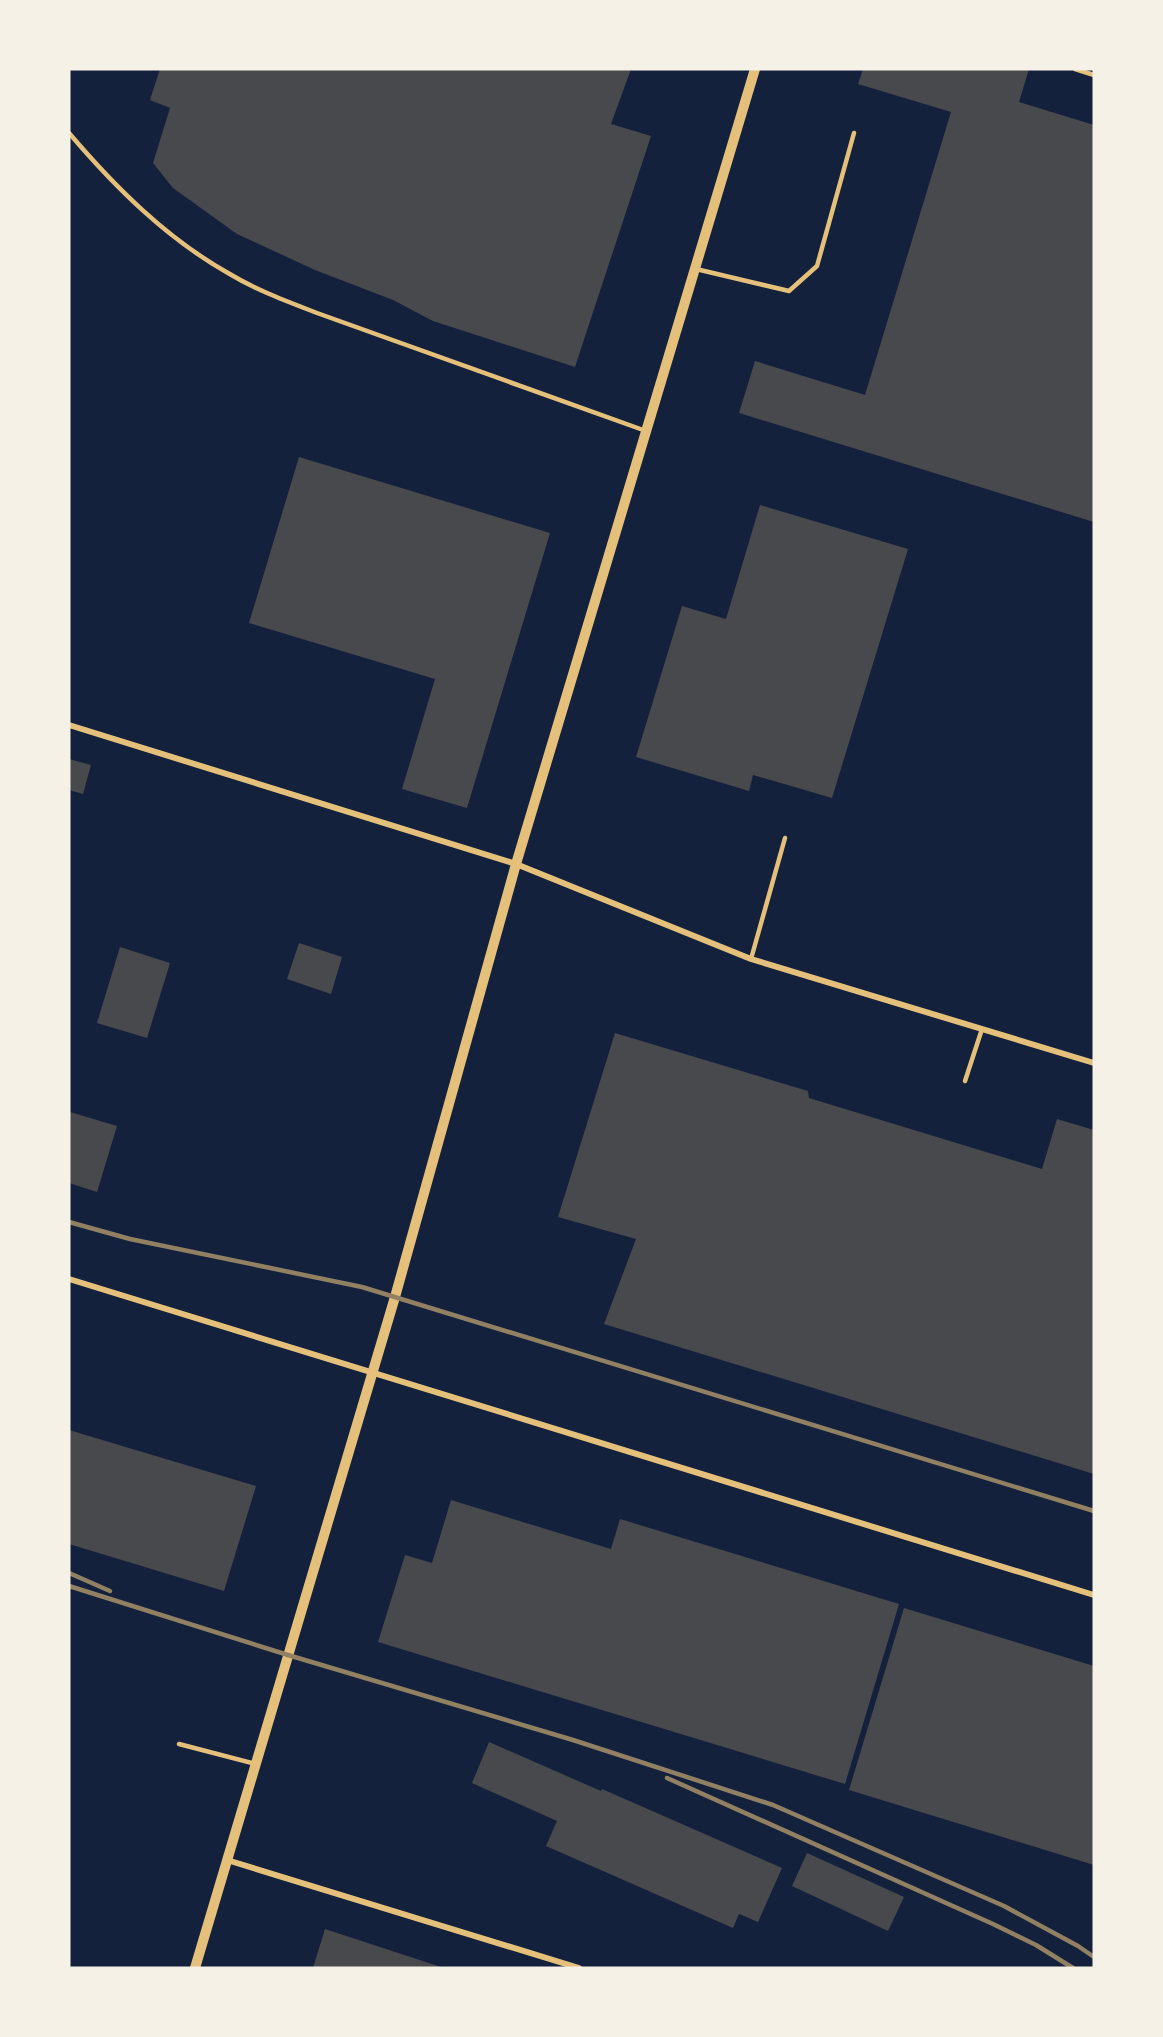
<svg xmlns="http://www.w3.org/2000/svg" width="1163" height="2037" viewBox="0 0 1163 2037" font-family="Bitter,serif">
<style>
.building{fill:#48494c}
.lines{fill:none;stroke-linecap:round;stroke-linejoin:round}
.service{stroke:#e5c07b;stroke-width:4.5}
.minor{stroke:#e5c07b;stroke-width:6}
.tertiary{stroke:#e5c07b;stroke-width:10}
.rail{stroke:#918062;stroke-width:4.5}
</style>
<rect width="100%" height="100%" fill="#14213d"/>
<g class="building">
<polygon points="160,69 631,69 611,124 651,136 575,367 433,321 393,300 315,270 237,234 173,188 153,163 170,108 150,100"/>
<polygon points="863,69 1029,69 1019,102 1094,125 1094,522 739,413 755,361 865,395 951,112 858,84"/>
<polygon points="299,457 550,533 467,808 402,789 435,679 249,623"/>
<polygon points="760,505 908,549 832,798 753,775 749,791 636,757 682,606 726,619"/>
<polygon points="69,759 91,765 83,794 69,790"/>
<polygon points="299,943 342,957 331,994 287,979"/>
<polygon points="120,947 170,963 147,1038 97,1023"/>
<polygon points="615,1033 808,1091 809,1098 1042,1169 1057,1119 1094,1130 1094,1474 604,1324 636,1239 558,1217"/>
<polygon points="70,1112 117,1126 97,1192 69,1183"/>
<polygon points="69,1430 256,1486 224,1591 69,1544"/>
<polygon points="451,1500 611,1549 620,1519 899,1604 845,1784 378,1642 405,1555 432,1563"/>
<polygon points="904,1608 1094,1666 1094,1865 849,1790"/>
<polygon points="489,1742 601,1791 602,1789 782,1868 758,1922 739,1914 733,1928 546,1846 557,1821 472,1783"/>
<polygon points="807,1853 904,1897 888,1931 792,1886"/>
<polygon points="325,1929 444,1968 313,1968"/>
</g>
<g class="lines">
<g class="service">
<polyline points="1075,69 1094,75"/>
<path d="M 69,133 C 115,187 166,238 228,273 C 256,290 286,301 317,313 L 646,431"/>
<polyline points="696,269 789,291 817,266 854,133"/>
<polyline points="751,959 785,838"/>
<polyline points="965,1081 982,1029"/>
<polyline points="179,1744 256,1764"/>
</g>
<g class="minor">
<polyline points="69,725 516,864 751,959 1094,1063"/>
<polyline points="69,1279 1094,1595"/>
<polyline points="227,1860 579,1968"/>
</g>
<polyline class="tertiary" points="195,1968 395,1297 516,864 755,69"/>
<g class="rail">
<polyline points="69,1222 130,1239 362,1287 1094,1511"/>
<polyline points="69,1573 110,1591"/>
<polyline points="69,1586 288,1655 573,1740 773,1805 1004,1906 1078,1946 1094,1957"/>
<polyline points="667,1778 993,1924 1036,1945 1073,1968"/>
</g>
</g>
<rect width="1163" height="2037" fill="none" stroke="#f6f1e7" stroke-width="141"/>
</svg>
